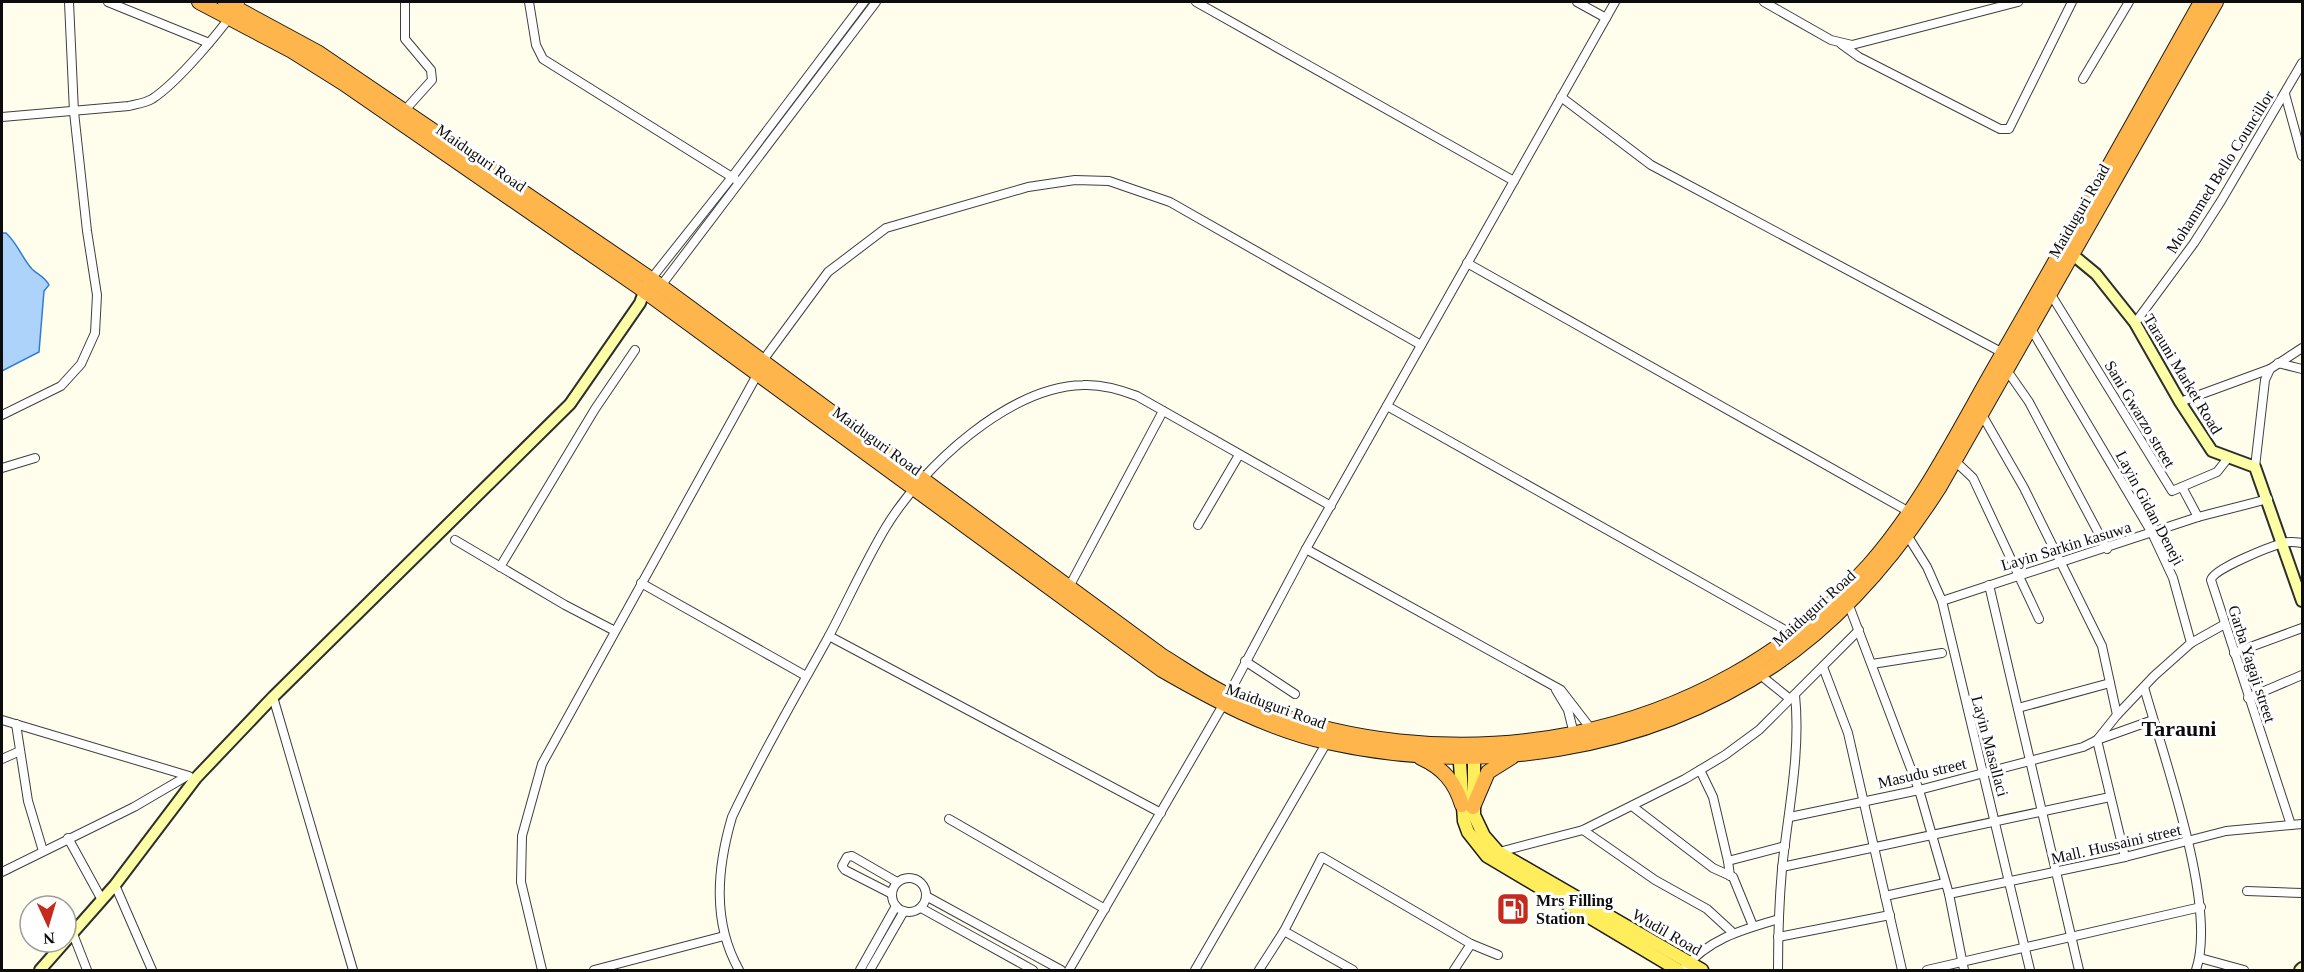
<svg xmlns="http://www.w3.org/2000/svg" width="2304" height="972" viewBox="0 0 2304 972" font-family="Georgia,serif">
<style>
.water{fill:#add3fa;stroke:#2f7dd6;stroke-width:1.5}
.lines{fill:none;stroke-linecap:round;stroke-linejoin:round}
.street-casing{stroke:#3f3f3f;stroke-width:10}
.secondary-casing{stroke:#2e2e2e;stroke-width:14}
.primary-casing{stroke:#1d1d1d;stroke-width:15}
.highway-casing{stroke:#1d1d1d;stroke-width:16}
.street{stroke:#fff;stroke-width:8}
.secondary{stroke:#fdffa7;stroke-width:10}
.primary{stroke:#ffed5c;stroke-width:12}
.highway{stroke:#feb54b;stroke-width:14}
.labels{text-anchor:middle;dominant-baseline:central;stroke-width:6;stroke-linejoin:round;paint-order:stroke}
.street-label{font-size:16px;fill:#0c0c0c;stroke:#fff}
.poi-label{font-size:16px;font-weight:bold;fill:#0c0c0c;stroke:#fff;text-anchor:start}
.district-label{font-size:22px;font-weight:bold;fill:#0c0c0c;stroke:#fff}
</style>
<rect width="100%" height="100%" fill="#fffeec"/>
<path class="water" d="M 2,233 L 6,233 C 18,244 22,258 32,269 C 38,275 44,276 49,285 L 44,291 L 39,352 L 2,371 Z"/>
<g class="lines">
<defs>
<g id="street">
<polyline points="108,2 209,43"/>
<polyline points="405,2 405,39 431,70 432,80 405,110"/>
<polyline points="529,2 536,45 543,59 735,179"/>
<polyline points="1196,2 1514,181"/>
<polyline points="1577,2 1606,18"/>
<polyline points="1764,2 1831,40 1852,45 2018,2"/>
<polyline points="1841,44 1859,57 2000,129 2009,129 2072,2"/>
<polyline points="2083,79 2129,2"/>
<polyline points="2285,94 2302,156"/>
<polyline points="1561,97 1651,165 2003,353"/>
<path d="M 2,117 L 129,106 C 137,104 145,103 152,99 C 177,83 224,28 240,2"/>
<polyline points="1467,263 1913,514"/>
<polyline points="651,279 732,177 864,2"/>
<polyline points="660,287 876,2"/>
<polyline points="2050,293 2172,491 2217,472 2228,458"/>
<polyline points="2135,323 2194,243 2221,201 2302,63"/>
<polyline points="761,363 828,272 886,228 1028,187 1075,180 1109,181 1170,202 1421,345"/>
<polyline points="2278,363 2302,369"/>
<polyline points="2006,369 2029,402 2107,549"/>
<polyline points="2180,402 2270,369"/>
<polyline points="1387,406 1794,635"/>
<polyline points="1981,413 2024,488 2102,646 2117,715 2154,676 2191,643 2173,578 2152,533 2030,327"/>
<polyline points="2,415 61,386 81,364 95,333 97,295 87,231 74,112 69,2"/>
<polyline points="1955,461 1973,478 2039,619"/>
<polyline points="2255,467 2265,380 2270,369 2302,348"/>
<polyline points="2,468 35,458"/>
<polyline points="2182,487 2198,517"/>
<polyline points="1198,525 1239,455"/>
<polyline points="1907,535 1927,567 1942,601 2030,970"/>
<polyline points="455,540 565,605 615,631"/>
<path d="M 2302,543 C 2296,542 2289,541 2283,543 C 2269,547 2213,569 2211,580 L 2291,825 L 2302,824"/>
<polyline points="1306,549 1561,690 1591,729"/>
<polyline points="500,567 595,409 635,350"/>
<polyline points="641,583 806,676"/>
<polyline points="1989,585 2079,970"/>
<polyline points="1069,587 1163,411"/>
<polyline points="1942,601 2198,517 2268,499"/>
<polyline points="1848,603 1919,790 1949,894 1964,970"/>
<polyline points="829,636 1161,813"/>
<polyline points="2191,643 2225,624"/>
<polyline points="2234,653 2302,628"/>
<polyline points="1245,661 1295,694"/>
<polyline points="1872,664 1942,653"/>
<polyline points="1823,667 1848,733 1902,970"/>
<polyline points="1759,674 1790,699"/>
<path d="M 2144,687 C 2163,756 2218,906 2196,970"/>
<polyline points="1556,690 1568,710 1574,734"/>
<polyline points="273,697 353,970"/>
<polyline points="2248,698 2302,675"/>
<polyline points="2018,708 2110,683"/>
<polyline points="2,720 189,776"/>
<polyline points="16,724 28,801 43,851"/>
<polyline points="2,759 20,751"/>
<polyline points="1700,770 1713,797 1728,861"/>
<polyline points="1632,806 1713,868 1733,877 1753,926"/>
<polyline points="1790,817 1919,790 2083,747 2097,740 2117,715"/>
<polyline points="949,819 1105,909"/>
<polyline points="1583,830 1655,880 1707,909 1732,932"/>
<polyline points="68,838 102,900"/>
<polyline points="1499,852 1583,830 1685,779 1725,755 1759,730 1859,630"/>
<polyline points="2125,857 2097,740 2153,720"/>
<polyline points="1782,867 2110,797"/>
<polyline points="2,872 134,807 187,776"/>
<polyline points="1730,876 1728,861 1785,846"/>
<circle cx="909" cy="895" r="17"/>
<polyline points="115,885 152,970"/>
<polyline points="2247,891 2302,893"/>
<polyline points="892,894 845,870 842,866 847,857 852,856 897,882"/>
<polyline points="1949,894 2125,857 2226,831 2291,825"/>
<polyline points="926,896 1061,970"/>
<polyline points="1885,896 1945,883"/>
<polyline points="921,908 1033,970"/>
<polyline points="1284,931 1322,857 1471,944 1498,955"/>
<polyline points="73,934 87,970"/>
<polyline points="1778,937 1890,915"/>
<polyline points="2200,958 2244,970"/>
<polyline points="542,970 521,882 522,836 542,764 757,375"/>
<polyline points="594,970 724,936"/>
<path d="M 739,970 C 712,922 717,868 732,817 C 761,755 796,696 829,636 C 848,600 865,562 886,527 C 923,466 1009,387 1083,385 C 1102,384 1119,389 1137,396 L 1331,506"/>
<polyline points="860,970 896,906"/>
<polyline points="870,970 904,911"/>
<polyline points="1069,970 1223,705 1306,549 1615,2"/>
<polyline points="1195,970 1327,742"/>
<polyline points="1259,970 1284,931 1353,970"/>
<polyline points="1454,970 1471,944"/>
<path d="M 1683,970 C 1708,939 1741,930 1779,919"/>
<path d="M 1778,970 C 1778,937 1779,903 1782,869 C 1788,811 1801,753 1795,695"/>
<polyline points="1927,970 2201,907"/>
</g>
<g id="secondary">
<polyline points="2067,250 2096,274 2135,323 2180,402 2212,451 2255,467 2302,601"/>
<polyline points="40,970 115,885 196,778 273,697 570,404 640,303 647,284"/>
<polyline points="2300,970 2302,968"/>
</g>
<g id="primary">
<polyline points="1459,749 1464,821 1468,832 1487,856 1678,970"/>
<polyline points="1474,749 1474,815 1484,836 1498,852 1702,970"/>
</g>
<g id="highway">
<path d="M 199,2 L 292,51 L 343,83 L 643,290 L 1162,670 C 1214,700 1268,729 1327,742 C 1479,776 1644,752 1774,665 C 1841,620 1896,555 1939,488 L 2216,2"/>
<path d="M 225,2 L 319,53 L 651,279 L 1161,655 C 1184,669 1206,685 1230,696 C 1448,792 1709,745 1869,565 C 1921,506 1957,433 1996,365 C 2066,244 2133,123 2201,2"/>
<path d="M 1421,758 C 1443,768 1455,782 1462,805"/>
<polyline points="1473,807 1488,772 1512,757"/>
</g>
</defs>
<use href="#street" class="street-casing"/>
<use href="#secondary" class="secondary-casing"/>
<use href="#primary" class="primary-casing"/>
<use href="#highway" class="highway-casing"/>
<use href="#street" class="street"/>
<use href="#secondary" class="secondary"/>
<use href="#primary" class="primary"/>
<use href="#highway" class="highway"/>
</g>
<defs>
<symbol id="fuel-square" viewBox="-11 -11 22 22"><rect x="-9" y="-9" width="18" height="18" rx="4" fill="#c52a1c" stroke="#fff"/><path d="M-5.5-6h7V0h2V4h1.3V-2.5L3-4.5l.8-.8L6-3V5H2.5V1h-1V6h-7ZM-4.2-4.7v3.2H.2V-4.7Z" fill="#fff"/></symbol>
</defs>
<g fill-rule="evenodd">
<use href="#fuel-square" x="1494" y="890" width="38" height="38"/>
</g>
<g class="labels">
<g class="street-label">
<text transform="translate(481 158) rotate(35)">Maiduguri Road</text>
<text transform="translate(2220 172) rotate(-58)">Mohammed Bello Councillor</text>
<text transform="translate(2079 211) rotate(-60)">Maiduguri Road</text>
<text transform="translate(2183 374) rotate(59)">Tarauni Market Road</text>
<text transform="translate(2140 414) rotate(59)">Sani Gwarzo street</text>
<text transform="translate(877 441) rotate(36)">Maiduguri Road</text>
<text transform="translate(2150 508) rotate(62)">Layin Gidan Deneji</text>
<text transform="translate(2066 546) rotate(-17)">Layin Sarkin kasuwa</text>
<text transform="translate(1814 608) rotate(-42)">Maiduguri Road</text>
<text transform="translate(2252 664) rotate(72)">Garba Yagaji street</text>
<text transform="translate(1276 706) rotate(20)">Maiduguri Road</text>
<text transform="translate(1990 746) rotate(75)">Layin Masallaci</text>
<text transform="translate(1922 773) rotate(-13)">Masudu street</text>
<text transform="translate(2116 844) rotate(-13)">Mall. Hussaini street</text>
<text transform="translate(1667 932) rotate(30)">Wudil Road</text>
</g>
<g class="poi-label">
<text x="1536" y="900">Mrs Filling<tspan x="1536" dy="18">Station</tspan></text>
</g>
<g class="district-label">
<text x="2179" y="728">Tarauni</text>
</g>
</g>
<rect width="2304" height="972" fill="none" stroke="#0c0c0c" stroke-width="6"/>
<g transform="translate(48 924) rotate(176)"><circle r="28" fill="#ffffff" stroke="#9e9e9e" stroke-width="1.5"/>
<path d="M0-4.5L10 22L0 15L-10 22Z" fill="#c52a1c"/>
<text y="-9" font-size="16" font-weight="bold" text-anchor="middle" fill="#0c0c0c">N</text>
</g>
</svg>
